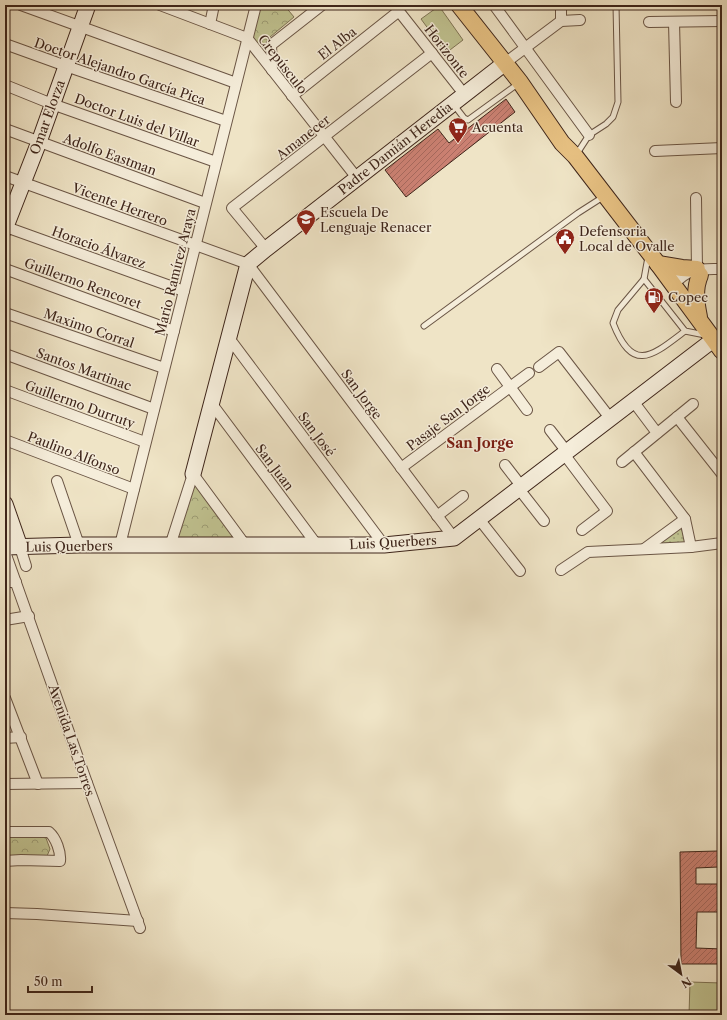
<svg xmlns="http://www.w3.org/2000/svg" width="727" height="1020" viewBox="0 0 727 1020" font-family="'Libre Caslon Text',serif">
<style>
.grass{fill:url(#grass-dots);stroke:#7f7455}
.park{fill:url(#park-crowns);stroke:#7f7455}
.garden{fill:#c0c290;stroke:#7f7455}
.building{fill:url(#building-hatch);stroke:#3e251a}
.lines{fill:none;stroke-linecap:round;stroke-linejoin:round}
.lane-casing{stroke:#6a5545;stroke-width:7}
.street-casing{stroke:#6a5545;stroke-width:12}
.secondary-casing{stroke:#3e251a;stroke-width:17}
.primary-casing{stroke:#3e251a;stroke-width:18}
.lane{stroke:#f5edda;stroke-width:5}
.street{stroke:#f5edda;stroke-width:10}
.secondary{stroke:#f5edda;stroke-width:15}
.primary{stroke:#e8c283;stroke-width:16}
.labels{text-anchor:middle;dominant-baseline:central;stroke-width:3;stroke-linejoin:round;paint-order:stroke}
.street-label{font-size:13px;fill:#3e251a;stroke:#f5edda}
.poi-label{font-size:13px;fill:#3e251a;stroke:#f5edda;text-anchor:start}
.neighbourhood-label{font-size:14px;font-weight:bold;fill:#7a1f14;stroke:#f5edda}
</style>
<defs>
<pattern id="grass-dots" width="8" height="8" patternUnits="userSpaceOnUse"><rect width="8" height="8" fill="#c0c290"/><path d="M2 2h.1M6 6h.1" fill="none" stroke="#9d9d75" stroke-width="1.8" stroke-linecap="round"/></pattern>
<pattern id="park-crowns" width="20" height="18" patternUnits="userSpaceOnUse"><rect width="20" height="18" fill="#c0c290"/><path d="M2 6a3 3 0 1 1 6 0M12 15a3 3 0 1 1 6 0" fill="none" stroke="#9d9d75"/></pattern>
<pattern id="building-hatch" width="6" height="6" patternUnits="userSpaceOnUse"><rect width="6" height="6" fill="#cc8173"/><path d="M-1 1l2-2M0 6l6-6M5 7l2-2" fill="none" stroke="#a7695e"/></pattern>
</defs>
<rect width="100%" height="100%" fill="#efe4c6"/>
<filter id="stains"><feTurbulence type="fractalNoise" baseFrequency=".005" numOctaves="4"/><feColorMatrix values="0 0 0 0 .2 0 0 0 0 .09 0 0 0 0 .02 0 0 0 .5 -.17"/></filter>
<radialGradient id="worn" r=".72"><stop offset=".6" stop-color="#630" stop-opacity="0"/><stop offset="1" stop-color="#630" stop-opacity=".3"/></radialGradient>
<polygon class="grass" points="681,525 685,543 654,546"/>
<g class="park">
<polygon points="258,5 284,5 294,17 270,37 266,56 250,34"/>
<polygon points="194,483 235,538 177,540"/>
<polygon points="37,836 46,838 50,849 47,856 5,857 5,837"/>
</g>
<g class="garden">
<polygon points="439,6 463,40 446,53 421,19"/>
<polygon points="690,982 722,983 722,1015 689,1015"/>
</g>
<g class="building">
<polygon points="506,99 515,112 406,197 385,170 438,129 449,143"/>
<polygon points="718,851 718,867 696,868 696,884 722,884 722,912 697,912 696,948 722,949 722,964 681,964 680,852"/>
</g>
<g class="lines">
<defs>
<g id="lane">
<polyline points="454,105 464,118 468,120 519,83"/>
<polyline points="576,155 589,135 606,124 613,117 618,102 616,5"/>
<polyline points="648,257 644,279 685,331 705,335"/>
<path d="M 644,279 L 618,310 L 613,323 C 633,374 652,356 685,331"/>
<polyline points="424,326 578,213 603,197"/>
</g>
<g id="street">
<polyline points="21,5 236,83"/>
<polyline points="160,5 247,38 357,178"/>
<polyline points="394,5 464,94"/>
<polyline points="494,5 589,135"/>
<polyline points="561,5 561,21"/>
<polyline points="649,22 722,21"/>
<polyline points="674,22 676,102"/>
<polyline points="210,24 214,5"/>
<polyline points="5,44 66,66 226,121"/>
<polyline points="505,63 561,21 580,20"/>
<polyline points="272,70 271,45 322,5"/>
<polyline points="5,85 52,104 216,162"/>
<polyline points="292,96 399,11"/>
<polyline points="5,129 205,203"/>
<polyline points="655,151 722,148"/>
<polyline points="5,176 248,264 454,538"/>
<polyline points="696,198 697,269"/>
<polyline points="6,227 184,291"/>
<polyline points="266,249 232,208 432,53"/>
<polyline points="5,269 174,331"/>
<path d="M 673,285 C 690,267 699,269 722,269"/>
<polyline points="5,313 164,368"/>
<polyline points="229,338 384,545"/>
<polyline points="5,354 154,409"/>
<polyline points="539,367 559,352 610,418"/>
<polyline points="497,369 527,410"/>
<polyline points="5,390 145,442"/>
<polyline points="633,401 657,433"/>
<polyline points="212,404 317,545"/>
<polyline points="677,417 722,474"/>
<polyline points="550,430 567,452"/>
<polyline points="5,440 134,489"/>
<polyline points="634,452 685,519 691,547"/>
<polyline points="564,454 607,511 582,530"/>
<polyline points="622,462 693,404"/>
<polyline points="505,465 522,487"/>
<polyline points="401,468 529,373"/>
<polyline points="193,474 246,546"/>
<polyline points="57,481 79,545"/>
<polyline points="519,489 544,521"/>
<polyline points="437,516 463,496"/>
<polyline points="479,519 520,571"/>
<polyline points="120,545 256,5"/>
<polyline points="170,546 193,474"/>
<polyline points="20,547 26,566"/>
<polyline points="644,549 685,519"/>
<polyline points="5,552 87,783 140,928"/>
<polyline points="561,570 588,552 691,547 722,543"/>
<polyline points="5,582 16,582"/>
<polyline points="5,620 29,616"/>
<polyline points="5,698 38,784"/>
<polyline points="5,738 21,737"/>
<polyline points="5,784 87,783"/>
<path d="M 5,832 L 49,832 C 56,838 61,852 60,861 L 21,860 L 5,861"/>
<polyline points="5,913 37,914 138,921"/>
</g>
<g id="secondary">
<polyline points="5,229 39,142 88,5"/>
<polyline points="193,474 248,264 266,249 505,63"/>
<polyline points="5,504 20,547"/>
<polyline points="5,547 79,545 384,545 454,538 713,340"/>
</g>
<g id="primary">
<polyline points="459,5 520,82 562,143 575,156 658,264 722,351"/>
<polyline points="658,264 682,268 697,269"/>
<path d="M 699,317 C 696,302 694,289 700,275"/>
</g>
</defs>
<use href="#lane" class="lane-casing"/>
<use href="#street" class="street-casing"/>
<use href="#secondary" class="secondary-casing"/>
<use href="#primary" class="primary-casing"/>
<use href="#lane" class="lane"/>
<use href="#street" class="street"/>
<use href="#secondary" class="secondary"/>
<use href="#primary" class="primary"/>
</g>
<defs>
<symbol id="supermarket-pin" viewBox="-11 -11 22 30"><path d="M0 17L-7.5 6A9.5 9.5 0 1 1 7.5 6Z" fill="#8f2418" stroke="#f5edda"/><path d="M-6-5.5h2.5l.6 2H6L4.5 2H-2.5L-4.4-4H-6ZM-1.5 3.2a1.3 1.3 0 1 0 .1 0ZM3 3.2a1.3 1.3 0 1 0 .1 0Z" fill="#fff"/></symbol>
<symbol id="school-pin" viewBox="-11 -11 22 30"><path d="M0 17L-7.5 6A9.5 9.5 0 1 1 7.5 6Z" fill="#8f2418" stroke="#f5edda"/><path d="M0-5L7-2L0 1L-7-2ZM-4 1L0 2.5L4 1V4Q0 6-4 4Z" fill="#fff"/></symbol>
<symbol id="civic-pin" viewBox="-11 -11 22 30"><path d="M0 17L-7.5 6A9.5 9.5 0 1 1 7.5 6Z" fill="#8f2418" stroke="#f5edda"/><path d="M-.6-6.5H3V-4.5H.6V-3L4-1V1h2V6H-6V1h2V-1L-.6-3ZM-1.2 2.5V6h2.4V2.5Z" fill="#fff"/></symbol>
<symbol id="fuel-pin" viewBox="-11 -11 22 30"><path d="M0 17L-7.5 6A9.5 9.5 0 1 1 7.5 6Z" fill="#8f2418" stroke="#f5edda"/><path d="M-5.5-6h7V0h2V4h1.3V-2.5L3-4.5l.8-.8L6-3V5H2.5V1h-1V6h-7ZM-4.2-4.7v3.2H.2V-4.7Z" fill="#fff"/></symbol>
</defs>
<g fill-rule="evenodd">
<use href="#supermarket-pin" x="447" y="116" width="22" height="30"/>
<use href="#school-pin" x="295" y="208" width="22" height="30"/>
<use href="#civic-pin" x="554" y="227" width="22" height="30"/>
<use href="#fuel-pin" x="643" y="286" width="22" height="30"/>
</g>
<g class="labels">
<g class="street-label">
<text transform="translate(337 43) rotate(-38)">El Alba</text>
<text transform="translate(447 51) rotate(52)">Horizonte</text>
<text transform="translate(283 64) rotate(52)">Crepúsculo</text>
<text transform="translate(120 71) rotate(19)">Doctor Alejandro García Pica</text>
<text transform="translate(47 117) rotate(-70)">Omar Elorza</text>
<text transform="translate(137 120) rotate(20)">Doctor Luis del Villar</text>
<text transform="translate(303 137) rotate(-38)">Amanecer</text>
<text transform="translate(395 148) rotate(-38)">Padre Damián Heredia</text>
<text transform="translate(110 154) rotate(20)">Adolfo Eastman</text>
<text transform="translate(120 204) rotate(20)">Vicente Herrero</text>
<text transform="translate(99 247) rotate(20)">Horacio Álvarez</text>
<text transform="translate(175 272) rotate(-76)">Mario Ramírez Araya</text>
<text transform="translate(83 283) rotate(20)">Guillermo Rencoret</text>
<text transform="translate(89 328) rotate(19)">Maximo Corral</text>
<text transform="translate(84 369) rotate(20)">Santos Martinac</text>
<text transform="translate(362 394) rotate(53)">San Jorge</text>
<text transform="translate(80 404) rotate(20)">Guillermo Durruty</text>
<text transform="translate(448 417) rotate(-37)">Pasaje San Jorge</text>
<text transform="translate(317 434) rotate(53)">San José</text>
<text transform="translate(74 453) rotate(21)">Paulino Alfonso</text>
<text transform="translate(275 467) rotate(53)">San Juan</text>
<text transform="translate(393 542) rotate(-3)">Luis Querbers</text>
<text transform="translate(69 546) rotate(-1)">Luis Querbers</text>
<text transform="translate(72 740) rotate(71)">Avenida Las Torres</text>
</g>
<g class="poi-label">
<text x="472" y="127">Acuenta</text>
<text x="320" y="212">Escuela De<tspan x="320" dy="15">Lenguaje Renacer</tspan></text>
<text x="579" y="231">Defensoria<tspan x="579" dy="15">Local de Ovalle</tspan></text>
<text x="668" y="297">Copec</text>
</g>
<g class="neighbourhood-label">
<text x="480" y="443">San Jorge</text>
</g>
</g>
<rect width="727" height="1020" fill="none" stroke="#efe4c6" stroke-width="20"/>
<rect x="6" y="6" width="715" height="1008" fill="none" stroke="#3e251a" stroke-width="2"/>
<rect x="10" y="10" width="707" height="1000" fill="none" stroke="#3e251a"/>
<g transform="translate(681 974) rotate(148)" stroke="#f5edda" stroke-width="3" paint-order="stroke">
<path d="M0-3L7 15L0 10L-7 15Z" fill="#3e251a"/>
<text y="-6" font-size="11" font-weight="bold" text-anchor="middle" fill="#3e251a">N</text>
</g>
<path d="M28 986v6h64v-6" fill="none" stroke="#3e251a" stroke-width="2"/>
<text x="34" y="986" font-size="12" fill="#3e251a" stroke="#f5edda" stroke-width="3" paint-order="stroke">50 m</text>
<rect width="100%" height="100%" filter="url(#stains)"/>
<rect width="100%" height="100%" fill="url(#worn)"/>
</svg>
